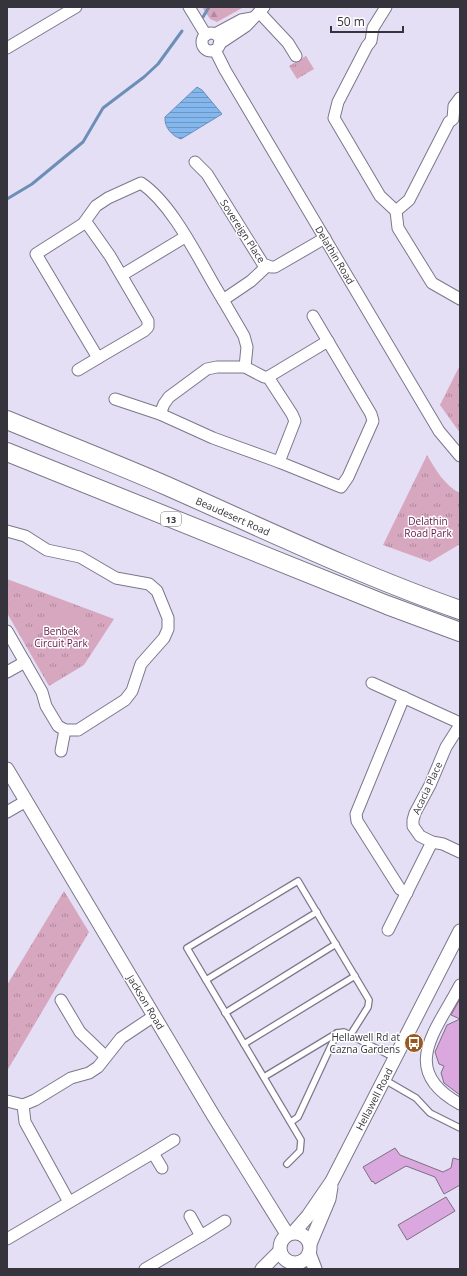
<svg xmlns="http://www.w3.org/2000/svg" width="467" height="1276" viewBox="0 0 467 1276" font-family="'Open Sans',sans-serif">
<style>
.grass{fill:url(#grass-tufts)}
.forest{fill:url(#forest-firs)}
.pitch{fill:#d7a7bf}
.water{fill:url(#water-rules);stroke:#6c8fb8}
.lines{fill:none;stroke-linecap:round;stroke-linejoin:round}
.stream{stroke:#6c8fb8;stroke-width:3}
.building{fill:#daa7df;stroke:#7e6f7f}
.service-casing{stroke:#7c778a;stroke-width:8}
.minor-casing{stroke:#7c778a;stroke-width:13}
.tertiary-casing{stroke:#7c778a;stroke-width:15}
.trunk-casing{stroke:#7c778a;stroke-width:20}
.service{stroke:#fff;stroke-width:5.5}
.minor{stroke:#fff;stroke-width:11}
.tertiary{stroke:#fff;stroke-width:13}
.trunk{stroke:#fff;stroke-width:18}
.labels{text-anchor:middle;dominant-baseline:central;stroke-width:3;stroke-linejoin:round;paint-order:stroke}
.shield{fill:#fff;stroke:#727076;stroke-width:1}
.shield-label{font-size:9px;font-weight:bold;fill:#35333b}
.street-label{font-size:10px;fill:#35333b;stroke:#fff}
.park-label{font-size:10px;fill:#68174a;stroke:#fff}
.poi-label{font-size:10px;fill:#35333b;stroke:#fff;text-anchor:end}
</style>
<defs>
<pattern id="grass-tufts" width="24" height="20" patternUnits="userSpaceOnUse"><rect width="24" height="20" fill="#d7a7bf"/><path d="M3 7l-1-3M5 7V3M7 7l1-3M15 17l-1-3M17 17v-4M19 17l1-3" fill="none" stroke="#af899c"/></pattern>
<pattern id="forest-firs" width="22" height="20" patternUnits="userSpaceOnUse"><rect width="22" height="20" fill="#d7a7bf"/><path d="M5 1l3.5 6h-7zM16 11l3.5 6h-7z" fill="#af899c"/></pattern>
<pattern id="water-rules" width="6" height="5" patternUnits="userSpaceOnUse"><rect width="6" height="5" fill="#84b7ee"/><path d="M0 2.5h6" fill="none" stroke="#6d95c2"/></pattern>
</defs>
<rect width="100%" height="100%" fill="#e5dff5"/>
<g class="grass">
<polygon points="306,56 314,69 297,79 289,66"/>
<polygon points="460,365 460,433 440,405"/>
<path d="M 427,455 C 435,469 445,486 460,493 L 460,544 L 430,562 L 383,545 Z"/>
<polygon points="7,579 114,619 84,665 49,686 7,613"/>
<polygon points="64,891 89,932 7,1071 7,985"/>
</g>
<polygon class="forest" points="202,7 244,7 217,22 210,19"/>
<polygon class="pitch" points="51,606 96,624 87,645 43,627"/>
<path class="water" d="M 197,87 L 202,90 L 222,114 L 181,139 C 172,136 164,127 165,117 Z"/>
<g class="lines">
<g class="stream">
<polyline points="203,17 209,7"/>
<polyline points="7,199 32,184 83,142 103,108 144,77 158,64 182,31"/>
</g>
</g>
<g class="building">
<polygon points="460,999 460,1019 451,1015"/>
<polygon points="460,1019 460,1095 444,1083 441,1073 444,1066 439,1064 435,1052 447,1025"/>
<polygon points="395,1148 400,1155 443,1172 451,1168 453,1158 460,1160 460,1185 444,1194 435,1177 406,1166 375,1184 373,1181 372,1182 363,1167"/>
<polygon points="446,1197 455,1211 407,1240 398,1225"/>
</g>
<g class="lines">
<defs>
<g id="service">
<polyline points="206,980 317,912"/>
<polyline points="225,1013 336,944"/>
<polyline points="244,1044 355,976"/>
<polyline points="264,1077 337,1033 344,1032 395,1058"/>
<polyline points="385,1080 416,1098 430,1113 460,1128"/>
<polyline points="291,1122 298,1117 337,1033"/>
<polyline points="287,1164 300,1151 301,1140 187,948 298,881 369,1000 368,1007 351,1034"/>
</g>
<g id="minor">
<polyline points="189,7 206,35"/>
<polyline points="386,7 373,28 371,41 367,46 338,102 334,118 380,196 396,211 409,200 449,122 453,119 454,106 460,98"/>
<polyline points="259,12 288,43 296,56"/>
<circle cx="211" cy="42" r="9"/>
<polyline points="215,34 241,20 252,18"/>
<polyline points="219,44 246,26 264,7"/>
<polyline points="7,48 76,7"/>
<polyline points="215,50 225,70 439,431 460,456"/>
<polyline points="195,162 207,174 263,264 271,267 275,267 325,238"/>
<polyline points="396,211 398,228 432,283 460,299"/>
<path d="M 86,222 L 110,256 L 148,321 L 148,327 L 144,331 L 98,358 L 36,254 L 83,224 L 96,206 L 108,198 L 141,183 C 175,206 201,265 223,300"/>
<polyline points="122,275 185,237"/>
<polyline points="245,367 247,347 244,336 223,300 251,281 267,266"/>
<polyline points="78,370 98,358"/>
<polyline points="268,377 292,414 295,421 279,462 341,487 348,477 373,421 371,414 313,316"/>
<polyline points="115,399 160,414 213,438 279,462"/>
<polyline points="160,414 164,404 169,397 207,369 217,367 245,367 264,377 268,377 328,341"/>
<polyline points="7,531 25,536 47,550 80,557 116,578 149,584 157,591 168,618 168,629 164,638 141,664 132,691 125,700 78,730 65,730 58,726 46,706 42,692 7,631"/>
<polyline points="7,672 25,662"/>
<polyline points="372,683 460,723"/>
<polyline points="404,697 356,814 357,821 400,889 407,893"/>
<polyline points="460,725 446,747 430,785 415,813 413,820 413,826 420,836 432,842 443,844 460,852"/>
<polyline points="61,751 65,730"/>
<polyline points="7,812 26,801"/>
<polyline points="388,930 432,842"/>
<path d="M 460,985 C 436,1031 398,1070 460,1104"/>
<polyline points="61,1000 80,1032 105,1056"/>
<polyline points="7,1101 23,1105 35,1100 71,1078 89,1073 98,1067 121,1038 154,1016"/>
<polyline points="23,1105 25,1122 69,1202"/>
<polyline points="162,1168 153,1153 174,1140"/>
<polyline points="190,1216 201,1236 225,1221"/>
<polyline points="7,1239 153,1153"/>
<polyline points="145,1269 201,1236"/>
</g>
<g id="tertiary">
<polyline points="7,769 213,1115 287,1234"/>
<polyline points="294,1232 308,1216 332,1181 460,931"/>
<circle cx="295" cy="1248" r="15"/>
<polyline points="310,1244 329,1199 331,1187"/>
<polyline points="309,1253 315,1269"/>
<polyline points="262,1269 280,1251"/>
</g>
<g id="trunk">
<path d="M 7,420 C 60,442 114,463 167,486 C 264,529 360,575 460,610"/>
<polyline points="7,452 387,605 460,632"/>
</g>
</defs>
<use href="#service" class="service-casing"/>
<use href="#minor" class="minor-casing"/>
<use href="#tertiary" class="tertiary-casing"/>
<use href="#trunk" class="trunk-casing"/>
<use href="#service" class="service"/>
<use href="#minor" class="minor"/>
<use href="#tertiary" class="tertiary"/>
<use href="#trunk" class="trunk"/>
</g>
<defs>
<symbol id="bus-disc" viewBox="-11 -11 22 22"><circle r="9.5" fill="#985a20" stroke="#fff"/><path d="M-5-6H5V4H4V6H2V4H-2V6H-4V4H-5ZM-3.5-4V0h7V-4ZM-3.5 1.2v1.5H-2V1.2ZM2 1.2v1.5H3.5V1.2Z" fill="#fff"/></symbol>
</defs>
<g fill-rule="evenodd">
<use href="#bus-disc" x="403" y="1032" width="22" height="22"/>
</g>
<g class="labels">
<rect class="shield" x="161" y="512" width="20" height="14" rx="3"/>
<g class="shield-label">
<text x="171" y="519">13</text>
</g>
<g class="street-label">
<text transform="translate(243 231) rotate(57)">Sovereign Place</text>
<text transform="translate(335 255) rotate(59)">Delathin Road</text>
<text transform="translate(233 516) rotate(24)">Beaudesert Road</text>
<text transform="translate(427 788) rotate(-65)">Acacia Place</text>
<text transform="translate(146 1002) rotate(59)">Jackson Road</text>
<text transform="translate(374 1099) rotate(-63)">Hellawell Road</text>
</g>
<g class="park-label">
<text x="428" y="521">Delathin<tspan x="428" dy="12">Road Park</tspan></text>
<text x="61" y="631">Benbek<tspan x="61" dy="12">Circuit Park</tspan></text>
</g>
<g class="poi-label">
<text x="400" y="1037">Hellawell Rd at<tspan x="400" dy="12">Cazna Gardens</tspan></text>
</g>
</g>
<rect width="467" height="1276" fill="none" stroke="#35333b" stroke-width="16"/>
<path d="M331 26v6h72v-6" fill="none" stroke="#35333b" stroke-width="2"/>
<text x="337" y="26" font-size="12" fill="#35333b" stroke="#ffffff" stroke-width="3" paint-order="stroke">50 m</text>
</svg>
